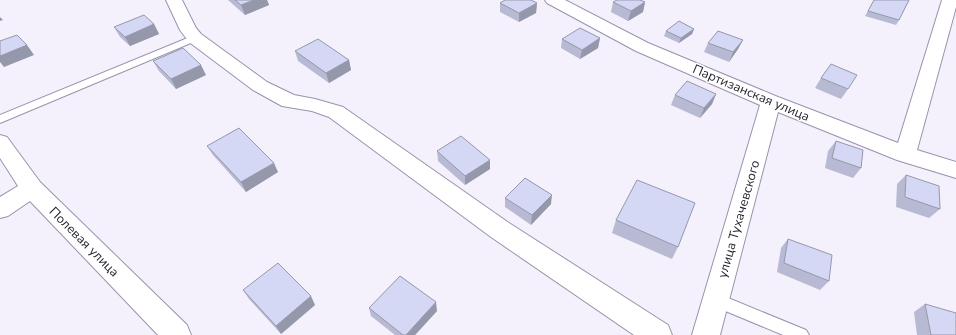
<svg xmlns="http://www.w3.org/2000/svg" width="956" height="335" viewBox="0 0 956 335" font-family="'Nunito Sans',sans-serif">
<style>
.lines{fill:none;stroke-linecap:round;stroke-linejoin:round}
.service-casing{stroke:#9a92ac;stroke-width:2}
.minor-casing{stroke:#9a92ac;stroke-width:2}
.service{fill:#fff;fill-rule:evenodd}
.minor{fill:#fff;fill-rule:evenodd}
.wall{fill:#b7bad2}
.shaded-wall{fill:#9597ab}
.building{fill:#d5d8f4;stroke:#9597ab}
.labels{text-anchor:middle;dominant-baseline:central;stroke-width:3;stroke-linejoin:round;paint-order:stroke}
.street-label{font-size:13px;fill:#221f29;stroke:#fff}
</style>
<rect width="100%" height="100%" fill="#f4f1fc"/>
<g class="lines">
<defs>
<g id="service">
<polygon points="195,35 198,36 198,40 0,123 0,115"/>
<polygon points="716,293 806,330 809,335 783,335 711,305 709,300 711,295"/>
</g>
<g id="minor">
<polygon points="166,0 182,0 196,28 201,34 267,82 294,95 315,99 343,107 509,223 668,325 672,335 634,335 491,237 329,117 312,111 282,106 253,90 189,42 180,30"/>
<polygon points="545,0 565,0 648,43 778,97 898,143 942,0 956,0 956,7 917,150 956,162 956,178 897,160 778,112 720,335 692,335 760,105 636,51 547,3"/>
<polygon points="0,135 7,137 40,182 187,325 191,335 158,335 30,201 8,216 0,218 0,197 18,186 0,158"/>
</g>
</defs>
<use href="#service" class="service-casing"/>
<use href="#minor" class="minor-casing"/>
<use href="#service" class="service"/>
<use href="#minor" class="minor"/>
</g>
<g class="wall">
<polygon points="228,0 267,0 269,5 245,15"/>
<polygon points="874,0 909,0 899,20 896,25 865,16"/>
<polygon points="613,2 645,2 643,12 628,21 611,12"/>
<polygon points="500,3 537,3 536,13 519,22 500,12"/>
<polygon points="154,24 159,34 130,46 120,37 114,27"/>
<polygon points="694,29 692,34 679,43 664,36 666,31"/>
<polygon points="600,38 598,48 580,59 561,48 562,39"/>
<polygon points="743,40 738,49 729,62 704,52 708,43"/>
<polygon points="295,51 349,60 351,70 329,83 298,61"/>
<polygon points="153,61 206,75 176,89 159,71"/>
<polygon points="821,78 848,89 841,99 815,88"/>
<polygon points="716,94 712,104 700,118 671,105 675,95"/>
<polygon points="836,141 861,168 853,178 825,168 828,151"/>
<polygon points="207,146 278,172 246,192 213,155"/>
<polygon points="437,151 490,169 465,185 438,161"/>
<polygon points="906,175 940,209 929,218 896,207 897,184"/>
<polygon points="505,198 551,204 531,225 505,207"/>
<polygon points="616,220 678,247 672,259 612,233"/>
<polygon points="788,239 829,281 820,290 777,272 781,248"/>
<polygon points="243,290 315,305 281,334 249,299"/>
<polygon points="925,304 956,335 917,335 914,312"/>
<polygon points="369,308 437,311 415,335 395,335 371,316"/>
</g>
<g class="shaded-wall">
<polygon points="254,0 267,0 269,5 245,15 241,5"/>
<polygon points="645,2 643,12 628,21 631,11"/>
<polygon points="537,3 536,13 519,22 519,13"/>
<polygon points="0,17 3,20 0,21"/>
<polygon points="154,24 159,34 130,46 125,37"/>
<polygon points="694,29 692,34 679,43 681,38"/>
<polygon points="600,38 598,48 580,59 582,50"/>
<polygon points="743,40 738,49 729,62 733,52"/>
<polygon points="27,45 34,55 4,67 0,62 0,56"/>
<polygon points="349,60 351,70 329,83 326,73"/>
<polygon points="201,65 206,75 176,89 171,79"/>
<polygon points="716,94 712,104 700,118 704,108"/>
<polygon points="490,160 490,169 465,185 465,176"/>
<polygon points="274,163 278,172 246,192 241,182"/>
<polygon points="552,195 551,204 531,225 532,215"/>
<polygon points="311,296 315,305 281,334 276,326"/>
<polygon points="436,302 437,311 415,335 406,335"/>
</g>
<g class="building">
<polygon points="235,0 254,0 241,5"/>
<polygon points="505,0 531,0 537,3 519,13 500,3"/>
<polygon points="617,0 640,0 645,2 631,11 613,2"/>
<polygon points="874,0 909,0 899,20 868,11"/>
<polygon points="144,15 154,24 125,37 114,27"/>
<polygon points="679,21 694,29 681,38 666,31"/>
<polygon points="580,28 600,38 582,50 562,39"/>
<polygon points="718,31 743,40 733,52 708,43"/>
<polygon points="17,35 27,45 0,56 0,41"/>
<polygon points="318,39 349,60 326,73 295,51"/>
<polygon points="183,48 201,65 171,79 153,61"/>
<polygon points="831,64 857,75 848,89 821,78"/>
<polygon points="687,81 716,94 704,108 675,95"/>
<polygon points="239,128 274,163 241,182 207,146"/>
<polygon points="461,136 490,160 465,176 437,151"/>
<polygon points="836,141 863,150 861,168 832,158"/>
<polygon points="906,175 939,186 940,209 905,197"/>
<polygon points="525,178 552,195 532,215 505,198"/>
<polygon points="637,180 695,203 678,247 616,220"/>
<polygon points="788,239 832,255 829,281 784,263"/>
<polygon points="278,263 311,296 276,326 243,290"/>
<polygon points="400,276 436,302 406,335 403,335 369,308"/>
<polygon points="925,304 956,313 956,335 931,335"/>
</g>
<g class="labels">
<g class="street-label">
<text transform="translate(751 93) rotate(23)">Партизанская улица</text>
<text transform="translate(739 219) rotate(-74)">улица Тухачевского</text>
<text transform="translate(84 242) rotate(45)">Полевая улица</text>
</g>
</g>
</svg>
